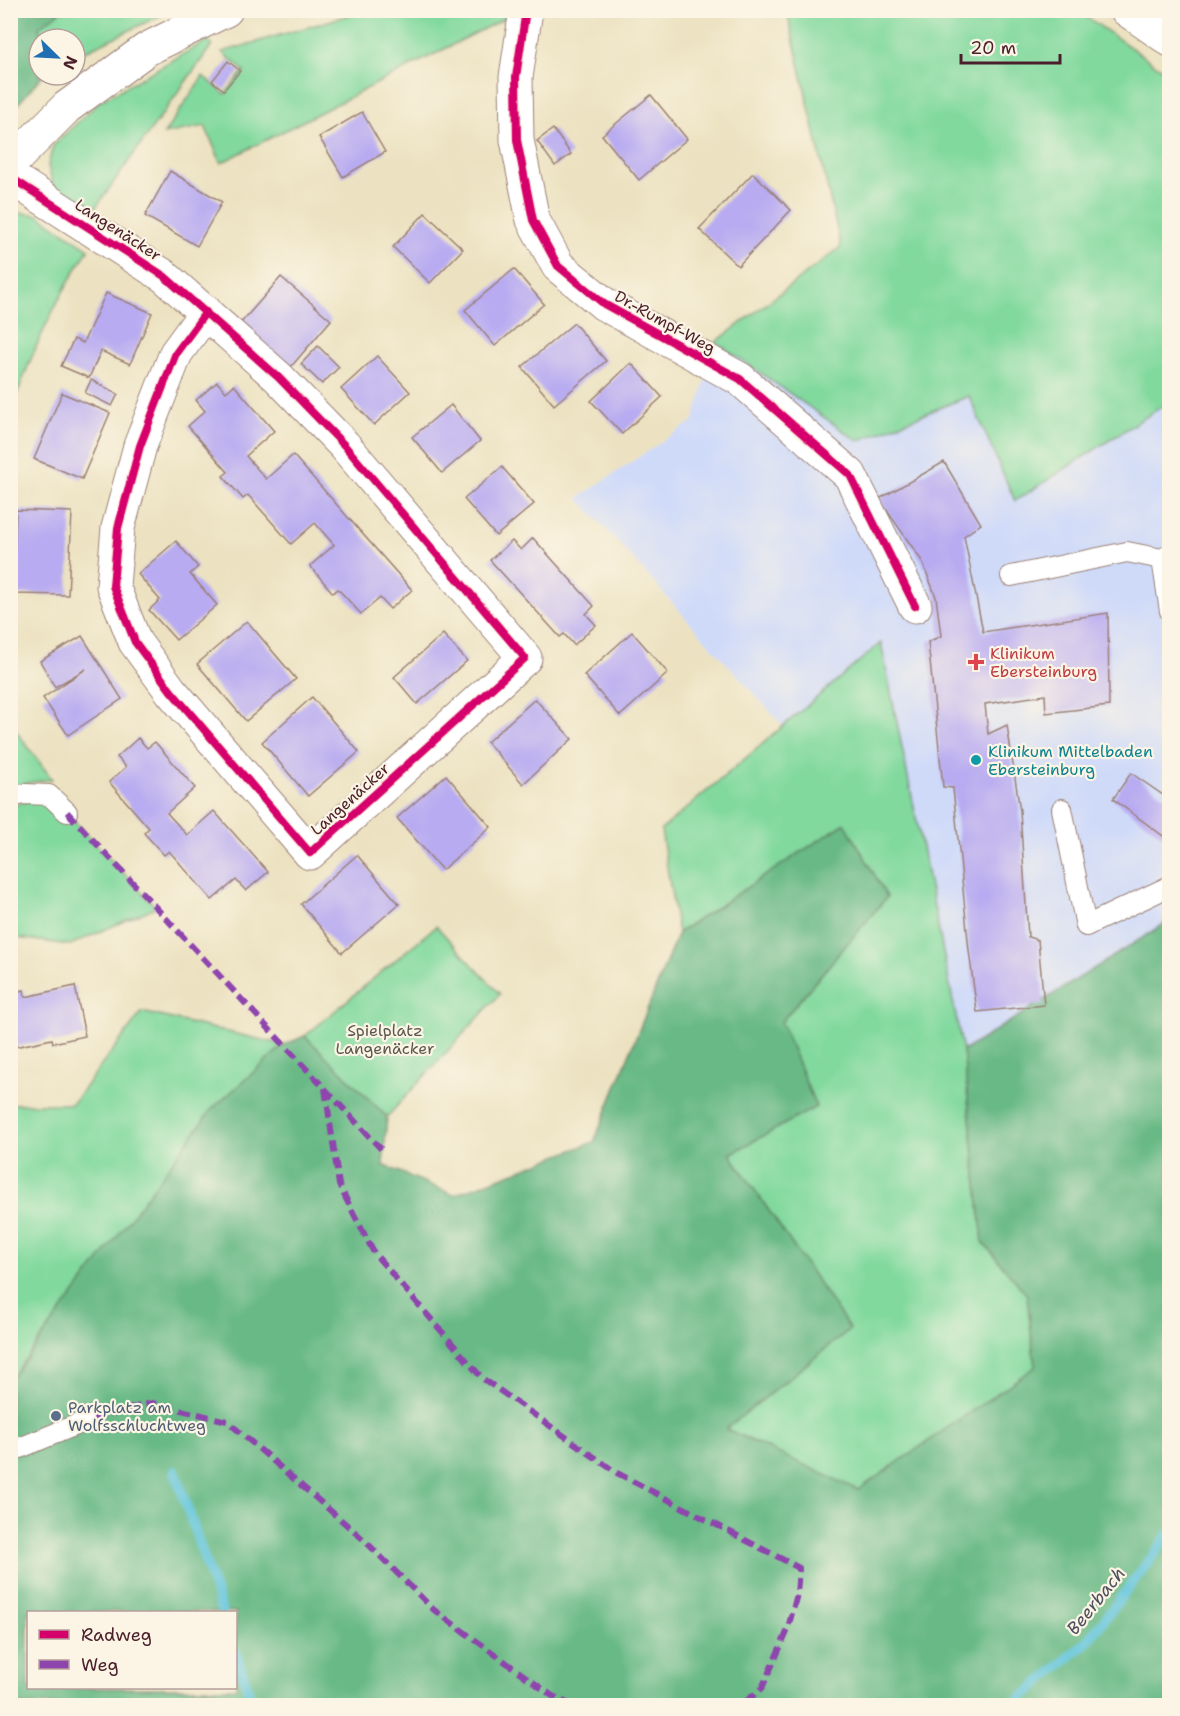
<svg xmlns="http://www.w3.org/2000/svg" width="1180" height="1716" viewBox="0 0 1180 1716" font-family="'Shantell Sans',sans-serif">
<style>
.built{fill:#cfdaf9}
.green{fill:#81d99e;stroke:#667c64;stroke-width:1.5}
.forest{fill:#68b985;stroke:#596c58;stroke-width:1.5;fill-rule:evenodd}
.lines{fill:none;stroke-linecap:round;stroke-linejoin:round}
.stream{stroke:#5ec4db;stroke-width:10}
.building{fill:#b8abf1}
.service-casing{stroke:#9b8076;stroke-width:22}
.minor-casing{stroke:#9b8076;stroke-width:35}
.tertiary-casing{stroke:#9b8076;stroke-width:35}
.service{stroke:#fff;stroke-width:20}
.minor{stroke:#fff;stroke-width:33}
.tertiary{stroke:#fff;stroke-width:33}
.quiet{stroke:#8e44ad;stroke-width:6;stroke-dasharray:12 6;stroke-linecap:butt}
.cycleway-casing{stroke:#fcf5e5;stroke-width:11}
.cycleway{stroke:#d6006c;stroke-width:8}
.health-dot{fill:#e0444e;stroke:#fcf5e5;stroke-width:2}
.culture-dot{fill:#0f9aa8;stroke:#fcf5e5;stroke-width:2}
.service-dot{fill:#5c6f8a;stroke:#fcf5e5;stroke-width:2}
.labels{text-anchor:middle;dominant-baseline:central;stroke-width:4.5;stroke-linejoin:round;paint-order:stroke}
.street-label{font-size:16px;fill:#4a1f2b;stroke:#fcf5e5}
.health-label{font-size:16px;fill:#be3a42;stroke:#fcf5e5;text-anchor:start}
.culture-label{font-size:16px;fill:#0d838f;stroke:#fcf5e5;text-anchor:start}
.park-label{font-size:16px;fill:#5a574e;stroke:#fcf5e5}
.service-label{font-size:16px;fill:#4e5e75;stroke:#fcf5e5;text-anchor:start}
.water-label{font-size:18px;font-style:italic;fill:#505160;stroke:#fcf5e5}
</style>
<rect width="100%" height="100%" fill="#fcf5e5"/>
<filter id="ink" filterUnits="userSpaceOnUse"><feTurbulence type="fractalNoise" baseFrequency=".0167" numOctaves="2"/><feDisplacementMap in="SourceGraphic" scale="12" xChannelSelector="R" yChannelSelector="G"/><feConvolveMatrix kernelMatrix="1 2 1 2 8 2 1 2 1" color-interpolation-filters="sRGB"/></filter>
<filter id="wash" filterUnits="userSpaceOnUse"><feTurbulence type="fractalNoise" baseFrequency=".008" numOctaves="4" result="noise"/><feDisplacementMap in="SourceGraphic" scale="24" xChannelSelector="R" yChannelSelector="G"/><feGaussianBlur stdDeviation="1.35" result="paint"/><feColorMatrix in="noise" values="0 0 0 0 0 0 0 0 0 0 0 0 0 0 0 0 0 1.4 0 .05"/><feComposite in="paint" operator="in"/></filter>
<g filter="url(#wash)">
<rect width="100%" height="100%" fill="#ece2c1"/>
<polygon class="built" points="716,342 858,441 969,396 1015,501 1164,405 1170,412 1169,921 963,1051 881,644 783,726 578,498 694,420"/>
<g class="green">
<polygon points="61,11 170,11 75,56 75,39 42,39 39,27"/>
<polygon points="363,11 511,11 511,15 221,163 205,126 164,134 203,76 225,94 244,71 222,52"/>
<polygon points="787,11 1078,11 1169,74 1169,412 1164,405 1015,501 969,396 858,441 716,342 841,247"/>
<polygon points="208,40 212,45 91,214 53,186 48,165 53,146 100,101"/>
<path d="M 13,212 L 38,215 L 89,249 C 55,299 31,354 11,411 L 10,214 Z"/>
<polygon points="881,643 963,1051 983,1242 1027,1295 1035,1367 858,1490 726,1429 850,1329 730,1154 816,1107 781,1022 887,897 845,823 678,933 661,830"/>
<polygon points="10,708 16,731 52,779 11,786"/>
<polygon points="49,795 156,907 70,945 11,937 11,806"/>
<polygon points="436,926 500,994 387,1117 305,1036"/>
<polygon points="142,1012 284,1045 211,1111 11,1380 11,1104 72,1104"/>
</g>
<g class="forest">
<polygon points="11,10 61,11 39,27 42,39 39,39 39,75 43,75 11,112"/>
<path d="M 845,823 L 887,897 L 781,1022 L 816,1107 L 730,1154 L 850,1329 L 726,1429 L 858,1490 L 1035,1367 L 1027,1295 L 983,1242 L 963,1051 L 1169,921 L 1169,1705 L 11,1705 L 10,1380 L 211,1110 L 284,1045 L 305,1036 L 387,1117 L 383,1165 L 454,1195 L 594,1142 L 678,933 ZM 28,1612 L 236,1612 L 236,1688 L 28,1688 Z"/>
</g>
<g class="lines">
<g class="stream">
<polyline points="175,1471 222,1612"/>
<polyline points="236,1652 253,1706"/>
<polyline points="1012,1706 1088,1641 1170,1533"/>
</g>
</g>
<g id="blocks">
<g class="building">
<polygon points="228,61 240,71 224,90 212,81"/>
<polygon points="651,95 687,139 639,180 602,135"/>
<polygon points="362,112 385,152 343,177 319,137"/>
<polygon points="553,129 571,154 555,166 537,141"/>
<polygon points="170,171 222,202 197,246 145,216"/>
<polygon points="753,173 791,210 738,266 699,229"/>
<polygon points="425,213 463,249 430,283 393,247"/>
<polygon points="514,269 544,304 495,346 465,310"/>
<polygon points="281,277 331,320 290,368 239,325"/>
<polygon points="106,293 152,313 130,364 101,351 89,378 61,366 74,339 83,343"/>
<polygon points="574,323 606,361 554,405 522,367"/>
<polygon points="318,346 339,367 322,384 301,364"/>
<polygon points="377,356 410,392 374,425 341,389"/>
<polygon points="631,363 662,397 622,434 591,401"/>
<polygon points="91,380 118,394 112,406 85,393"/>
<polygon points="217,382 226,392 234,385 274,431 246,456 266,479 293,455 412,590 390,609 380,598 361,614 338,589 333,593 310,566 334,545 315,523 291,544 248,495 243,499 223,476 228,472 188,426 205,411 196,400"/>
<polygon points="62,393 110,413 82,479 34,459"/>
<polygon points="451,405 480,441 442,473 412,437"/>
<polygon points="944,462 981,524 964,536 983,632 1108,613 1109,706 1046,713 1045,695 985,704 988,734 1007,725 1020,811 1028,937 1038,940 1044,1005 977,1012 969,951 953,788 943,787 928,642 941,636 936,597 922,561 879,499"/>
<polygon points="502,467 534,504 496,536 464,499"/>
<polygon points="16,510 72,512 68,595 13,594"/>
<polygon points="533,538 594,606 586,614 596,625 574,645 564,634 560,637 490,560 512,541 521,550"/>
<polygon points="176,541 198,567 190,574 217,605 176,640 149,610 160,600 138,574"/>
<polygon points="247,621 296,679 246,721 197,664"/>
<polygon points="632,632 668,673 620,716 584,675"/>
<polygon points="443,634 467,661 417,704 394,677"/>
<polygon points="82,636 122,699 68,735 43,698 86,669 55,687 40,661"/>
<polygon points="312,697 359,752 308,796 262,742"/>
<polygon points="535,699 572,739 523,784 487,742"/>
<polygon points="138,738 147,748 155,742 195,788 167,813 187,835 214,811 268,872 246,891 236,880 212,900 169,851 164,855 144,833 149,828 109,782 126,767 117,757"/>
<polygon points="1131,773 1170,800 1170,841 1113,799"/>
<polygon points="446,775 491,827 442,870 397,818"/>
<polygon points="357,855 399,904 342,953 301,904"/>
<polygon points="75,986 85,1036 53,1043 52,1039 10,1048 10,993 24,990 25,997"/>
</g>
</g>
</g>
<g filter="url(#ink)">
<use href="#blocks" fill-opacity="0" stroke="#9b8076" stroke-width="1.5"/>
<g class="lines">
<defs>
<g id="service">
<polyline points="1162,559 1170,611"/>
<polyline points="1011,576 1127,552 1162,559 1170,554"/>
<polyline points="10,797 25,794 49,795 67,812"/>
<polyline points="1062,809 1086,926 1170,886"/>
<polyline points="10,1452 93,1418"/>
</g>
<g id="minor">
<polyline points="526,10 516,77 517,140 533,220 558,266 604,304 740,379 850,475 915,606"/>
<polyline points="10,177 164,276 278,377 344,445 525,658 310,853 171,691 135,642 113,586 118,528 140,446 176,353 206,312"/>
</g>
<g id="tertiary">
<polyline points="1127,10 1170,40"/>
<polyline points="10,164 67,107 147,49 226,10"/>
</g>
</defs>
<use href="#service" class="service-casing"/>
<use href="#minor" class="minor-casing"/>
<use href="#tertiary" class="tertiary-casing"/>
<use href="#service" class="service"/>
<use href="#minor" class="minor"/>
<use href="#tertiary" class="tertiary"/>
<g class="quiet">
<polyline points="217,10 219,13"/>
<polyline points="67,812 381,1149"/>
<polyline points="325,1088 339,1185 374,1253 482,1378 617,1473 799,1568 797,1594 787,1632 762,1688 740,1706"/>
<polyline points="93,1418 152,1403 227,1421 363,1539 434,1610 551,1695 573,1706"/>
<polyline points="698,1706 699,1704 724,1706"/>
</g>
<defs>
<g id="cycleway">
<polyline points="526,10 516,77 517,140 533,220 558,266 604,304 740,379 850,475 915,606"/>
<polyline points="10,177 164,276 278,377 344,445 525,658 310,853 171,691 135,642 113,586 118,528 140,446 176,353 206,312"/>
</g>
</defs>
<use href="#cycleway" class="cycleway-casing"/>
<use href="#cycleway" class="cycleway"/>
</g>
</g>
<path class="health-dot" d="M973 653h6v6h6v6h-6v6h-6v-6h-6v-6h6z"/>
<circle class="culture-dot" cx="976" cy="760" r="6"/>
<circle class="service-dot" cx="56" cy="1416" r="6"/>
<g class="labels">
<g class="street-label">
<text transform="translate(118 230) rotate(33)">Langenäcker</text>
<text transform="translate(665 322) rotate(29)">Dr.-Rumpf-Weg</text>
<text transform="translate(350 799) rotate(-42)">Langenäcker</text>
</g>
<g class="health-label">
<text x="990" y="653">Klinikum<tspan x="990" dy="18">Ebersteinburg</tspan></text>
</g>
<g class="culture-label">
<text x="988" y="751">Klinikum Mittelbaden<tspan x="988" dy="18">Ebersteinburg</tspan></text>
</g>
<g class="park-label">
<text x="385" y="1030">Spielplatz<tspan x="385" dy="18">Langenäcker</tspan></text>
</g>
<g class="service-label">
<text x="68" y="1407">Parkplatz am<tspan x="68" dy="18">Wolfsschluchtweg</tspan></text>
</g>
<g class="water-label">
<text transform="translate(1096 1601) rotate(-51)">Beerbach</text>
</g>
</g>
<rect width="1180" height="1716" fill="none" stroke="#fcf5e5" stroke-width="36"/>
<rect x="27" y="1611" width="210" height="78" fill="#fcf5e5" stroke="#b59f9b" stroke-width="1.5"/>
<rect x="39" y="1630" width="30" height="9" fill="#d6006c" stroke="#b59f9b" stroke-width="1.5"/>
<text x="81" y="1641" font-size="18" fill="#4a1f2b">Radweg</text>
<rect x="39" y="1660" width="30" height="9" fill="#8e44ad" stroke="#b59f9b" stroke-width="1.5"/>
<text x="81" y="1671" font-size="18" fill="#4a1f2b">Weg</text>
<g transform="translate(57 57) rotate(114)"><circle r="28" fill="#fcf5e5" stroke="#b59f9b" stroke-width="1.5"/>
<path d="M0-4.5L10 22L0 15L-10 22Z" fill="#1f6fb2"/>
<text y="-9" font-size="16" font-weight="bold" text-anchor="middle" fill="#4a1f2b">N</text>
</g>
<path d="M961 54v9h99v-9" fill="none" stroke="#4a1f2b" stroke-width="3"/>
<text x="970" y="54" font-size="18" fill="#4a1f2b" stroke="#fcf5e5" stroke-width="4.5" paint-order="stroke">20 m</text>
</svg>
